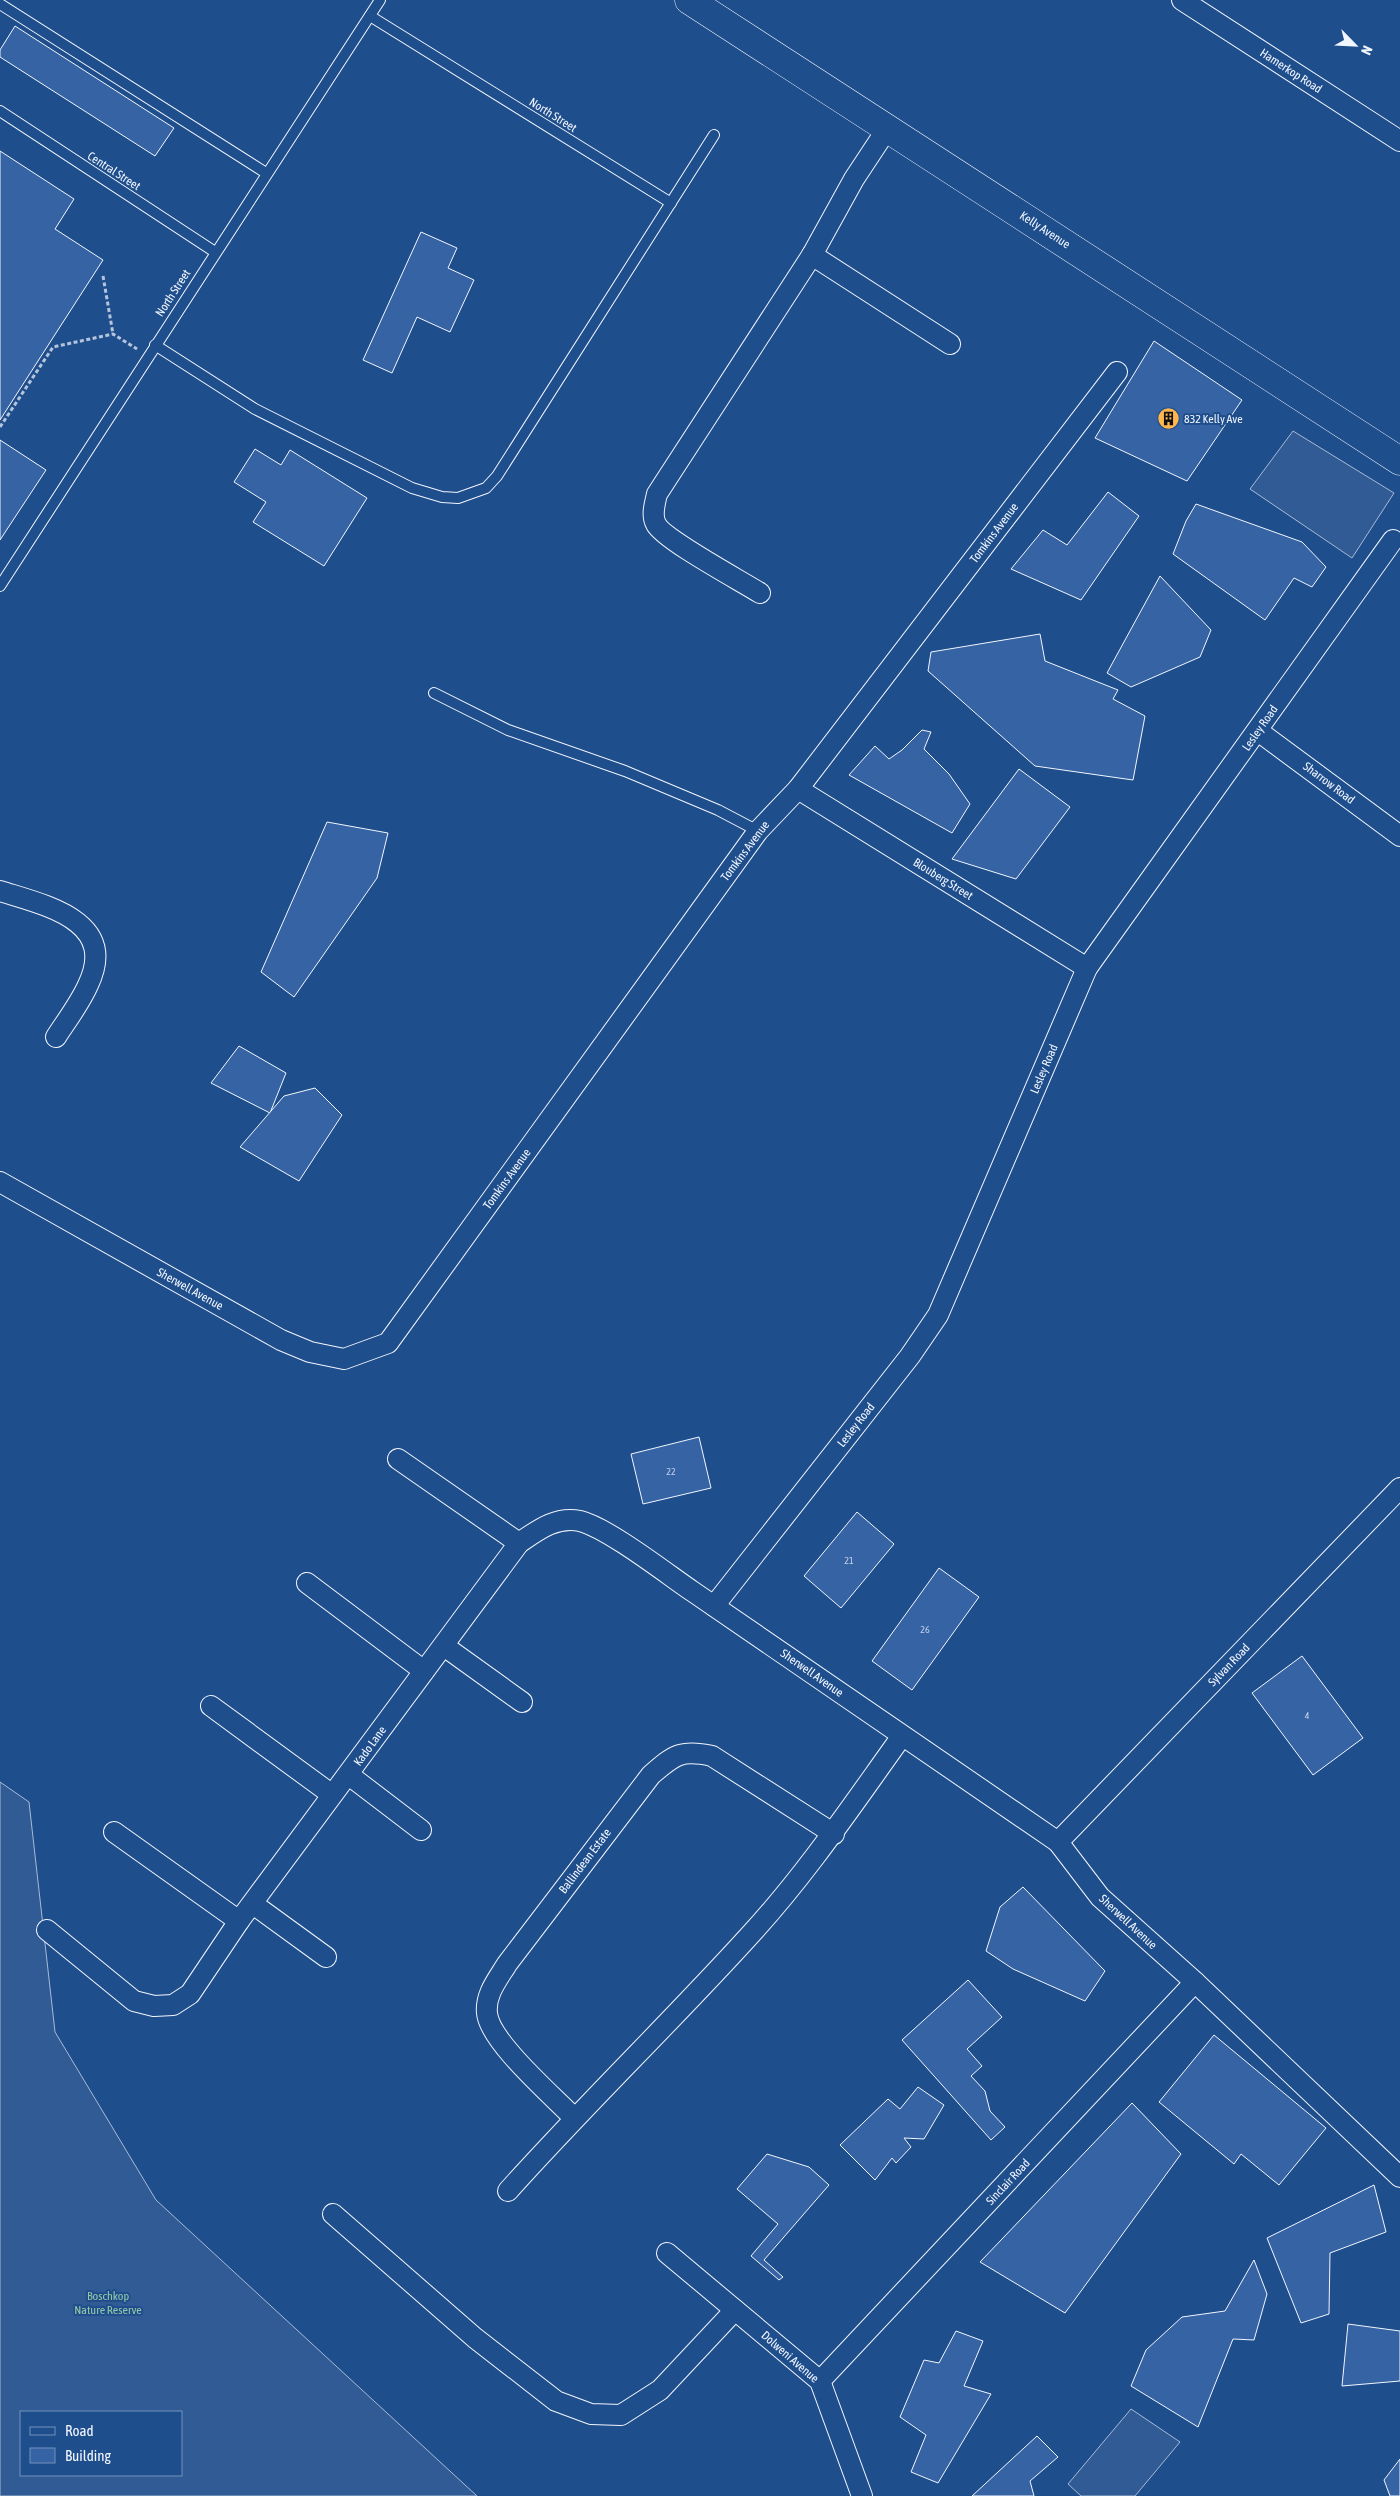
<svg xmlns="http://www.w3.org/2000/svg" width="1400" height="2496" viewBox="0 0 1400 2496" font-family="'Asap Condensed',sans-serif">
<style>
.built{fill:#305b95;stroke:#a8bbd7;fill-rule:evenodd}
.building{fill:#3563a3;stroke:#f2f6ff}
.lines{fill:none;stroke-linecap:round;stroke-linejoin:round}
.lane-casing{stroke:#f2f6ff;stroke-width:12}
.street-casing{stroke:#f2f6ff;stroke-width:22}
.secondary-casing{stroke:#f2f6ff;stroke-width:29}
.path{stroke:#b3c4dc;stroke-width:3;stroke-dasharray:4 2.5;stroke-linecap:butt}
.lane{stroke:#1f4e8c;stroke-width:10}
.street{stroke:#1f4e8c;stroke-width:20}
.secondary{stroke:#1f4e8c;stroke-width:28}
.labels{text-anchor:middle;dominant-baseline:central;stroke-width:4;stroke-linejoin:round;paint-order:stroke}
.number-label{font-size:10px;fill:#c3d1e8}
.street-label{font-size:12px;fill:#f2f6ff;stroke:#1f4e8c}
.poi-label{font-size:12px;fill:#f2f6ff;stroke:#1f4e8c;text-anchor:start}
.park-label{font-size:12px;fill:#97c8a6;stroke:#1f4e8c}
</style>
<rect width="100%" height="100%" fill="#1f4e8c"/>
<g class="built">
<polygon points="1293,431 1394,493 1352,558 1250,489"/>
<path d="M 0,1782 L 29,1802 L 55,2032 L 156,2200 L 477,2496 L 0,2496 ZM 21,2412 L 181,2412 L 181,2475 L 21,2475 Z"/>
<polygon points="1131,2409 1180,2442 1135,2496 1081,2496 1068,2484"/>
</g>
<g class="building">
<polygon points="15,26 174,128 155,156 0,57 0,50"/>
<polygon points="0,151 74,199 55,229 103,260 0,420"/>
<polygon points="421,232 457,248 448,268 474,280 450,332 417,317 392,373 363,360"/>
<polygon points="1154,341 1242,400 1187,481 1095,438"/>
<polygon points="0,440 46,470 0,540"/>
<polygon points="255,449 281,465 290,450 367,498 324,566 253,522 266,502 234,482"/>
<polygon points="1108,492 1139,516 1081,600 1011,569 1043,530 1067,545"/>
<polygon points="1196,504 1302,542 1326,567 1312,587 1294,578 1265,620 1173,554 1186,521"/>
<polygon points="1160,576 1211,630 1200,657 1131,687 1107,673"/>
<polygon points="1040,634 1045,661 1118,690 1113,699 1145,716 1133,780 1035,766 928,671 931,652"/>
<polygon points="922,730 931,732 924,749 949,774 970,804 952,833 849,775 875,746 889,759 902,750"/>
<polygon points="1019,769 1070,807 1016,879 952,859"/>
<polygon points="327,822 388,833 377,878 294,997 261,972"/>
<polygon points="239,1046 286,1073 270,1113 211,1083"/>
<polygon points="315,1088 342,1115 299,1181 240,1147 284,1096"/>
<polygon points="699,1437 711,1488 643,1504 631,1454"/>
<polygon points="857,1512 894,1544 841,1608 804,1576"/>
<polygon points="939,1568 979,1597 912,1690 872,1661"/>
<polygon points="1302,1656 1363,1738 1313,1775 1252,1693"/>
<polygon points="1023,1887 1105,1971 1085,2001 1013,1969 986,1951 1000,1907"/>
<polygon points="968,1980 1002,2017 967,2049 982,2066 971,2076 985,2091 990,2111 1005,2127 991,2140 902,2040"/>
<polygon points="1214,2035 1326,2128 1279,2185 1241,2154 1234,2164 1159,2102"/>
<polygon points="918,2087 944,2105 924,2139 904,2138 911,2147 896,2163 892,2158 875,2180 840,2145 888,2099 900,2109"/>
<polygon points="1132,2103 1181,2154 1065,2313 980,2262"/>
<polygon points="767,2154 809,2167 829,2185 764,2260 783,2277 779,2280 751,2256 778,2224 737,2189"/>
<polygon points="1374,2185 1386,2232 1330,2253 1329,2314 1301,2323 1267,2238"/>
<polygon points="1254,2260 1267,2294 1254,2340 1233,2339 1198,2427 1131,2386 1146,2350 1182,2317 1225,2311"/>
<polygon points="1348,2324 1400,2331 1400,2381 1342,2386"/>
<polygon points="956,2331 983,2341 964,2386 991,2394 938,2483 911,2472 926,2435 900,2417 924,2360 939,2363"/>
<polygon points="1037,2436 1058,2457 1030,2481 1034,2496 972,2496"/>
<polygon points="1400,2459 1400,2496 1390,2496 1384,2480"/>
</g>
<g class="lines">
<defs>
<g id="lane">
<polyline points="0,4 266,173"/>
<polyline points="370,16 671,203"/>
<polyline points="0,111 215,252"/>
<polyline points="155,345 255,409 412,488 442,497 458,498 486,488 497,476 714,135"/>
<polyline points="0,586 380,0"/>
<polyline points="434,693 508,730 625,771 718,810 758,831"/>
</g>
<g id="street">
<polyline points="1182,0 1400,141"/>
<polyline points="812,255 950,344"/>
<path d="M 760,593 C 741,581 663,539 656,524 C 651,515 655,503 657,494 L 812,255 L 854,179 L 887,129"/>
<polyline points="1258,731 1400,836"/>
<polyline points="798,789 1087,968"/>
<path d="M 0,891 C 44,905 119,920 88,985 C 80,1003 67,1020 56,1037"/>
<polyline points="0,1182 281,1340 310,1352 344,1359 388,1343 758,831 798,789 1117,372"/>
<polyline points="398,1459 519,1543"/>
<polyline points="307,1583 424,1671"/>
<polyline points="714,1606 910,1356 938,1315 1087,968 1393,540"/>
<polyline points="444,1646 522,1702"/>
<polyline points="211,1706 331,1794"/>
<polyline points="349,1775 421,1830"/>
<polyline points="114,1832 239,1921"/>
<polyline points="1058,1842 1400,1488"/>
<polyline points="253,1904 326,1957"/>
<path d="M 47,1930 L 134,2001 L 154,2006 L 173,2005 L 190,1994 L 239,1921 L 519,1543 C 538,1530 556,1516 580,1521 C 608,1528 667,1574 692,1591 C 815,1674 936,1759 1058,1842 L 1100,1897 L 1195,1982 L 1400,2177"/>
<path d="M 574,2118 C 553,2096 489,2041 487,2013 C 485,1994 498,1979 507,1964 L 651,1775 C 674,1755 681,1749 712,1756 L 834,1834"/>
<path d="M 508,2191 C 586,2104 671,2022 750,1935 C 807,1873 853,1804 902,1736"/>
<polyline points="333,2214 475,2338 556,2401 591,2414 621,2415 660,2390 735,2310"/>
<polyline points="667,2253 820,2381 862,2496"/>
<polyline points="820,2381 1195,1982"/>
</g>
<polyline id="secondary" points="689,0 1400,461"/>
</defs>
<use href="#lane" class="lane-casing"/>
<use href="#street" class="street-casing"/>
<use href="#secondary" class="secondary-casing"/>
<g class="path">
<polyline points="103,276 113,334"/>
<polyline points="0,427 53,347 113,334 137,349"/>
</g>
<use href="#lane" class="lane"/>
<use href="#street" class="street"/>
<use href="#secondary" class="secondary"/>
</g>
<defs>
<symbol id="building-disc" viewBox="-11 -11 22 22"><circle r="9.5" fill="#ffb74d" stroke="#1f4e8c"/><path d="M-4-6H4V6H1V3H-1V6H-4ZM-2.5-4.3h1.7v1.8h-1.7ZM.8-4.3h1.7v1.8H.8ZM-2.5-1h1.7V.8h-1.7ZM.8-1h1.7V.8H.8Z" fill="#111"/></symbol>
</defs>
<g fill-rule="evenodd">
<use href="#building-disc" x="1156" y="406" width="25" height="25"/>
</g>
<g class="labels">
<g class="number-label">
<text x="671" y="1471">22</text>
<text x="849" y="1560">21</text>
<text x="925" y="1629">26</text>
<text x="1307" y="1715">4</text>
</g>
<g class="street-label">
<text transform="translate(1291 71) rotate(33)">Hamerkop Road</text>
<text transform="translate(553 115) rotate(32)">North Street</text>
<text transform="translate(114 171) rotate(33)">Central Street</text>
<text transform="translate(1045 230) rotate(33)">Kelly Avenue</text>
<text transform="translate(173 293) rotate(-57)">North Street</text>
<text transform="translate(994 533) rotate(-53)">Tomkins Avenue</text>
<text transform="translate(1260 728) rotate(-55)">Lesley Road</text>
<text transform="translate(1329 783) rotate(37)">Sharrow Road</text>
<text transform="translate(745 851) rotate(-53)">Tomkins Avenue</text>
<text transform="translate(943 879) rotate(32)">Blouberg Street</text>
<text transform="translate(1044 1069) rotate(-67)">Lesley Road</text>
<text transform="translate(507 1179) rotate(-54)">Tomkins Avenue</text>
<text transform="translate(190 1289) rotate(29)">Sherwell Avenue</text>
<text transform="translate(856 1425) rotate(-52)">Lesley Road</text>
<text transform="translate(1229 1665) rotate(-46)">Sylvan Road</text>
<text transform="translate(812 1673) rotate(35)">Sherwell Avenue</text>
<text transform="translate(370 1746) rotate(-54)">Kado Lane</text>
<text transform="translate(585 1861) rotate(-53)">Ballindean Estate</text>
<text transform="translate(1128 1922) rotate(43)">Sherwell Avenue</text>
<text transform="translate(1008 2182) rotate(-47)">Sinclair Road</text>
<text transform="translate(790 2357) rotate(41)">Dolweni Avenue</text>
</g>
<g class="poi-label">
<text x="1184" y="419">832 Kelly Ave</text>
</g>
<g class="park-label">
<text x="108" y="2296">Boschkop<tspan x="108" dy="14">Nature Reserve</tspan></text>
</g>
</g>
<rect x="20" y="2411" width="162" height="65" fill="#1f4e8c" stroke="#7391ba"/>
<rect x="30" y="2427" width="25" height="8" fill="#1f4e8c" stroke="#7391ba"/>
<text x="65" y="2436" font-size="15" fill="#f2f6ff">Road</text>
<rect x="30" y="2448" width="25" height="15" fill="#3563a3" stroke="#7391ba"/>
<text x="65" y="2461" font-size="15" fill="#f2f6ff">Building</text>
<g transform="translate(1355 45) rotate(114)" stroke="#1f4e8c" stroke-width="4" paint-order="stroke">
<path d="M0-4L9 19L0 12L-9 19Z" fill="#f2f6ff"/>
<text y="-8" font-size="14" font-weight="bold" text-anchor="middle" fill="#f2f6ff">N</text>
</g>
</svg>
